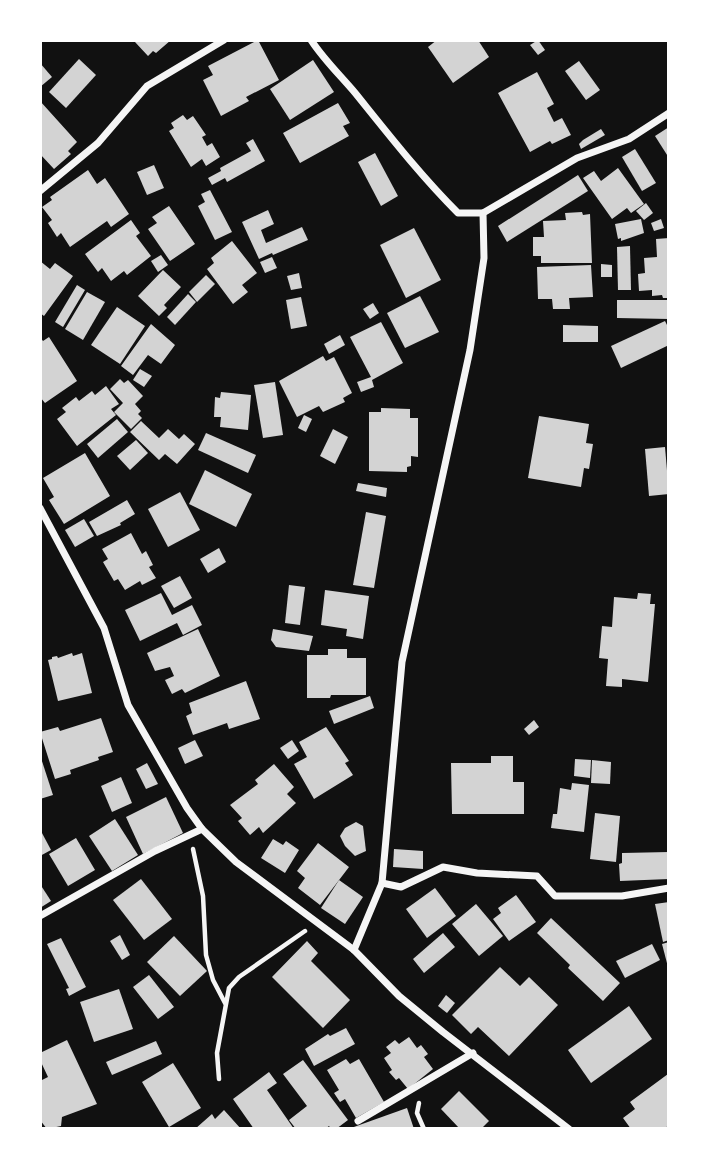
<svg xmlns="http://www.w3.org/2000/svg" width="709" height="1169" viewBox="0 0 709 1169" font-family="Karla,sans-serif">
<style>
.building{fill:#d3d3d3}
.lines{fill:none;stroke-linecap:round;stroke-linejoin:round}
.path{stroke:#f5f5f5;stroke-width:4.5}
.minor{stroke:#f5f5f5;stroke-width:7}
</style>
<rect width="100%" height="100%" fill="#111"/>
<g class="building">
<polygon points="137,40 171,40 156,53 153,51 148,56 135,42"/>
<polygon points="258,40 279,80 246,97 249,101 221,116 203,80 213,75 208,66"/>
<polygon points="437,40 478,40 489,57 453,83 428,47"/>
<polygon points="538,40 545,50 538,55 530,45"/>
<polygon points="79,59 96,75 66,108 49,92"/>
<polygon points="313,60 334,92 290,120 270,89"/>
<polygon points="579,61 600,90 586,100 565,71"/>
<polygon points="40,63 52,77 40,87"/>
<polygon points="537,72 554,104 547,108 554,122 562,118 571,135 552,144 550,141 530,152 498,93"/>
<polygon points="40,101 77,142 68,151 71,154 54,169 40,154"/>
<polygon points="338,103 350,123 343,126 349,136 300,163 283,133"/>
<polygon points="183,115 187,120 193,116 206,135 202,137 207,146 212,143 220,157 206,166 202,159 191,167 169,131 174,128 171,123"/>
<polygon points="669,127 669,158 655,136"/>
<polygon points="601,129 605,135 581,149 579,144 583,140"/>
<polygon points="253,139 265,161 227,182 225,178 212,185 208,178 221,171 220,168 251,151 246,143"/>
<polygon points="635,149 656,183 642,191 622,157"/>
<polygon points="375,153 398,196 381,206 358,162"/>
<polygon points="154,165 164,188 147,195 137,172"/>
<polygon points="618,168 644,204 631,213 627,208 612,219 583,178 594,171 601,181"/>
<polygon points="88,170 97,184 105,178 129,214 111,227 107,221 70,247 61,233 57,237 48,223 52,220 42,207 52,200 50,197"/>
<polygon points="578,175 588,191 507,242 498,226"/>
<polygon points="210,190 232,232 215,240 198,206 205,202 201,194"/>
<polygon points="646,203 653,213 644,220 636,211"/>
<polygon points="169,206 195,244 170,261 148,229 157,223 152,217"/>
<polygon points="268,210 274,224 261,230 266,243 302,227 308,240 273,255 272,253 259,259 242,222"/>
<polygon points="582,212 583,215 590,214 592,263 541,263 541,256 533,256 533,237 544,237 543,221 566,220 565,213"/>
<polygon points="641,219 644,233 621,241 621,238 618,239 615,224"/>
<polygon points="661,219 664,228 654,231 651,223"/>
<polygon points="131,220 140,233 136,236 151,256 127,275 124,271 111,281 102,268 98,272 85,254"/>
<polygon points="414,228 441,280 406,298 380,245"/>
<polygon points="669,238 669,298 663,298 662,295 652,296 652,290 639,291 638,274 645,273 644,258 657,257 656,239"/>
<polygon points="232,241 257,273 242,285 248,292 233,304 207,269 214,263 211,258"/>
<polygon points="630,246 631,290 618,290 617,247"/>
<polygon points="161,255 168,265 158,272 151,261"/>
<polygon points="272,257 277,268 265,273 260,262"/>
<polygon points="40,261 50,269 55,263 73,276 44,316 40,313"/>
<polygon points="601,264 612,265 612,277 601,277"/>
<polygon points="591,265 593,297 569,298 570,309 553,309 552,299 538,299 537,267"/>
<polygon points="163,270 181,287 164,305 167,308 159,316 138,296"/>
<polygon points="299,273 302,288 291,290 287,276"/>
<polygon points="206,275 215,284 197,302 189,292"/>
<polygon points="77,285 85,290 63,327 55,322"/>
<polygon points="87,292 105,302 83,340 65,329"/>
<polygon points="188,294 196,302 175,325 167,317"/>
<polygon points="420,296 439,332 405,348 387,313"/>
<polygon points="301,297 307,326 291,329 286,300"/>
<polygon points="617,300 669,300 669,319 617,318"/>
<polygon points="373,303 379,313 370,319 363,309"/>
<polygon points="117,307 145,326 120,364 91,345"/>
<polygon points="665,321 669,329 669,345 621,368 611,346"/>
<polygon points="381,322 403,363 372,380 374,387 361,392 357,382 371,377 350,337"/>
<polygon points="151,324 175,345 161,364 148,355 133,375 121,366"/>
<polygon points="563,325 598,326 598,342 563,342"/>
<polygon points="340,335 345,345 329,354 324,344"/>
<polygon points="40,337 43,341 49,337 77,381 45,403 40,397"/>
<polygon points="323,356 326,361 334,357 352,393 343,398 345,402 323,412 319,406 297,417 279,381"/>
<polygon points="140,369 152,376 144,387 133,380"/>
<polygon points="120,379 124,383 128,380 143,396 135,404 141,411 138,414 142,418 131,429 114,412 123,403 110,389"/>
<polygon points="275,382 283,435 263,438 254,385"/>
<polygon points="106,386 119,404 111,409 116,415 77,446 57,419 66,412 62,408 76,397 79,401 92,391 95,395"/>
<polygon points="221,392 251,395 248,430 220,427 221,417 214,417 215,397 220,398"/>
<polygon points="381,408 410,409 410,418 418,418 418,457 411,456 411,466 407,467 407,472 369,471 369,412 381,412"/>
<polygon points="304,415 312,419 306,432 298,428"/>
<polygon points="539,416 589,424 586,443 593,444 589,469 584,468 581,487 528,478"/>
<polygon points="117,419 128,432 98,458 87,444"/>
<polygon points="141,421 159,438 168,429 179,439 184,434 195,444 177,464 165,454 159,460 130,432"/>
<polygon points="333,429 348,437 335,464 320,456"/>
<polygon points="206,433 256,455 248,473 198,450"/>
<polygon points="136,440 148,453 130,470 117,456"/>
<polygon points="665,447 669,494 649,496 645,449"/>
<polygon points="85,453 110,496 64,524 49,500 54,497 43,478"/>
<polygon points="205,470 252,494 236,527 189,504"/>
<polygon points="358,483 387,488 386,497 356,491"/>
<polygon points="180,492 200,530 168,547 148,509"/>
<polygon points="127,500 135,514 120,523 121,525 97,536 89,522"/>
<polygon points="366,512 386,516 374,588 353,585"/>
<polygon points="84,519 94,536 75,547 65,530"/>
<polygon points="131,533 142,554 146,551 153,565 149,567 156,578 142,585 140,581 125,590 118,579 114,581 103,562 108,559 102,549"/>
<polygon points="219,548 226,562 208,573 200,559"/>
<polygon points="180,576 192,598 174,608 161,586"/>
<polygon points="289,585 305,587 300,625 285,623"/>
<polygon points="325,590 369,596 363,639 346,636 347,629 321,625"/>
<polygon points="161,593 172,615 192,605 202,625 183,635 177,623 140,641 125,610"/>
<polygon points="638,593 651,594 650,604 655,604 648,682 622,679 622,687 606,686 608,659 599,658 602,626 612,627 614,597 637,599"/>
<polygon points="198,629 220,676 185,693 182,689 172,694 165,680 174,676 170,667 155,671 147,653"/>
<polygon points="273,629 313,636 309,651 276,647 271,640"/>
<polygon points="328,649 347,649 347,658 366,658 366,695 331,695 330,698 307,698 307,655 328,655"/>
<polygon points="72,653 73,656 82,653 92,693 58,701 48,660 52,659 52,657 57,656 58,658"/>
<polygon points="246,681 260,719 229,729 227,723 193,735 186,716 192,713 189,703"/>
<polygon points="370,696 374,708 334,724 329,711"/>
<polygon points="101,718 113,752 98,757 99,760 70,770 71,774 55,779 40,732 58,727 60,731"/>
<polygon points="534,720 539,727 529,735 524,729"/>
<polygon points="326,727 349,761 345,763 353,775 314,799 294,764 307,757 299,742"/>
<polygon points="195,740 203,756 185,764 178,748"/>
<polygon points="292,740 299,751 288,759 280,748"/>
<polygon points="40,755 53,795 40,799"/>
<polygon points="491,756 513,756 513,782 524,782 524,814 452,814 451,763 491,763"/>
<polygon points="575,759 591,760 590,778 574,776"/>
<polygon points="592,760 611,762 610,784 591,783"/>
<polygon points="147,763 158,784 146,789 136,769"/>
<polygon points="274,764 294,787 287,794 296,803 263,833 259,827 250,835 238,821 242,818 230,805 258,784 255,780"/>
<polygon points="121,777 132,803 112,812 101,786"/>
<polygon points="572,783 589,785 584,832 551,828 553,814 557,814 560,788 571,790"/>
<polygon points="166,797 183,833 143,854 126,817"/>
<polygon points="595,813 620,816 616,862 590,859"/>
<polygon points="115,819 138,855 112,871 89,836"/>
<polygon points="356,822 363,826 366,851 355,856 345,846 340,836 345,828"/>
<polygon points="42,833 51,850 40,856 40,834"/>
<polygon points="76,838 95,870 68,886 49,854"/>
<polygon points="273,839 283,845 286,841 299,850 285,873 261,858"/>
<polygon points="318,843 349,867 320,905 298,888 305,878 297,871"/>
<polygon points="394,849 423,851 423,869 393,867"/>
<polygon points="669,852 669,879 620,881 619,864 622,863 622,853"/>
<polygon points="141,879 172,919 144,940 113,900"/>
<polygon points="339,880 363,897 345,924 321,908"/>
<polygon points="40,884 51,901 40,908"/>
<polygon points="435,888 456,916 427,938 406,909"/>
<polygon points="516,895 536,922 509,941 493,919 501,913 498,908"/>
<polygon points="669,902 669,940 663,942 655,904"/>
<polygon points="476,904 503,936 479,956 452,924"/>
<polygon points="551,918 620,983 603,1001 568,968 570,965 537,933"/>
<polygon points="443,933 455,947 424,973 413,959"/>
<polygon points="120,935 130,955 122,960 110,941"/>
<polygon points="174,936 207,971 180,996 147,962"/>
<polygon points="61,938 86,987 69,996 66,989 69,988 47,944"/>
<polygon points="307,941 318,953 311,961 350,1000 323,1028 272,977"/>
<polygon points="669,942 669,967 668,967 662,944"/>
<polygon points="652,944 660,960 625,978 616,961"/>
<polygon points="500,967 520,986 529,977 558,1005 509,1056 478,1027 471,1034 452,1015"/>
<polygon points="149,975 174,1007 158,1019 133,987"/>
<polygon points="119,989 133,1029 94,1042 80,1002"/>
<polygon points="446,995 455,1003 447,1013 438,1006"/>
<polygon points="629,1006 652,1039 591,1083 568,1050"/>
<polygon points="346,1028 355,1044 314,1066 305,1049 328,1034 330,1036"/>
<polygon points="409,1037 417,1048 421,1045 428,1054 424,1057 433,1069 408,1089 399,1078 396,1080 389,1072 392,1070 384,1058 391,1053 386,1047 395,1040 399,1044"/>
<polygon points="67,1040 97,1104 62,1117 61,1126 47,1129 40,1120 40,1081 48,1077 40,1060 40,1053"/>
<polygon points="156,1041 162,1054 112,1075 106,1062"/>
<polygon points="346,1059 350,1064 359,1059 384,1102 356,1118 345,1099 340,1102 334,1093 339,1090 327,1070"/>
<polygon points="303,1060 348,1120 336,1129 331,1129 329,1126 325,1129 296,1129 289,1120 307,1106 283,1074"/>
<polygon points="173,1063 201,1108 169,1127 142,1082"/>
<polygon points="269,1072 277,1083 267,1090 294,1129 254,1129 233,1099"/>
<polygon points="668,1074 669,1125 664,1129 631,1129 623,1118 635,1109 630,1102"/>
<polygon points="459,1091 489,1121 481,1129 460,1129 441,1109"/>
<polygon points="407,1108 414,1129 351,1129 351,1128"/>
<polygon points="224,1110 241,1129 195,1129 212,1114 215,1119"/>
</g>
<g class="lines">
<g class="path">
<polyline points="193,849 203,896 206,955 213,980 225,1003"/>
<polyline points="219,1079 217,1053 229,988 239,977 305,931"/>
<polyline points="419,1103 417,1113 424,1129"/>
</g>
<g class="minor">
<path d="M 311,40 C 324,60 341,76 356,94 C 389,135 421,176 458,213 L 483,213"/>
<polyline points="40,191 98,143 147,86 224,40"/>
<polyline points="40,508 104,628 128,705 187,808 202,829 236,862 354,950 399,996 443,1032 569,1129"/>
<polyline points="382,883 401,887 443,867 477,873 537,876 555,896 622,896 669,888"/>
<polyline points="40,916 155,851 202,829"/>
<polyline points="354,950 382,883 402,662 470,350 484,258 483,213 577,158 629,139 669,113"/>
<polyline points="358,1121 473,1053"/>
</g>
</g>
<rect width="709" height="1169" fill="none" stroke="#ffffff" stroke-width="84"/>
</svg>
